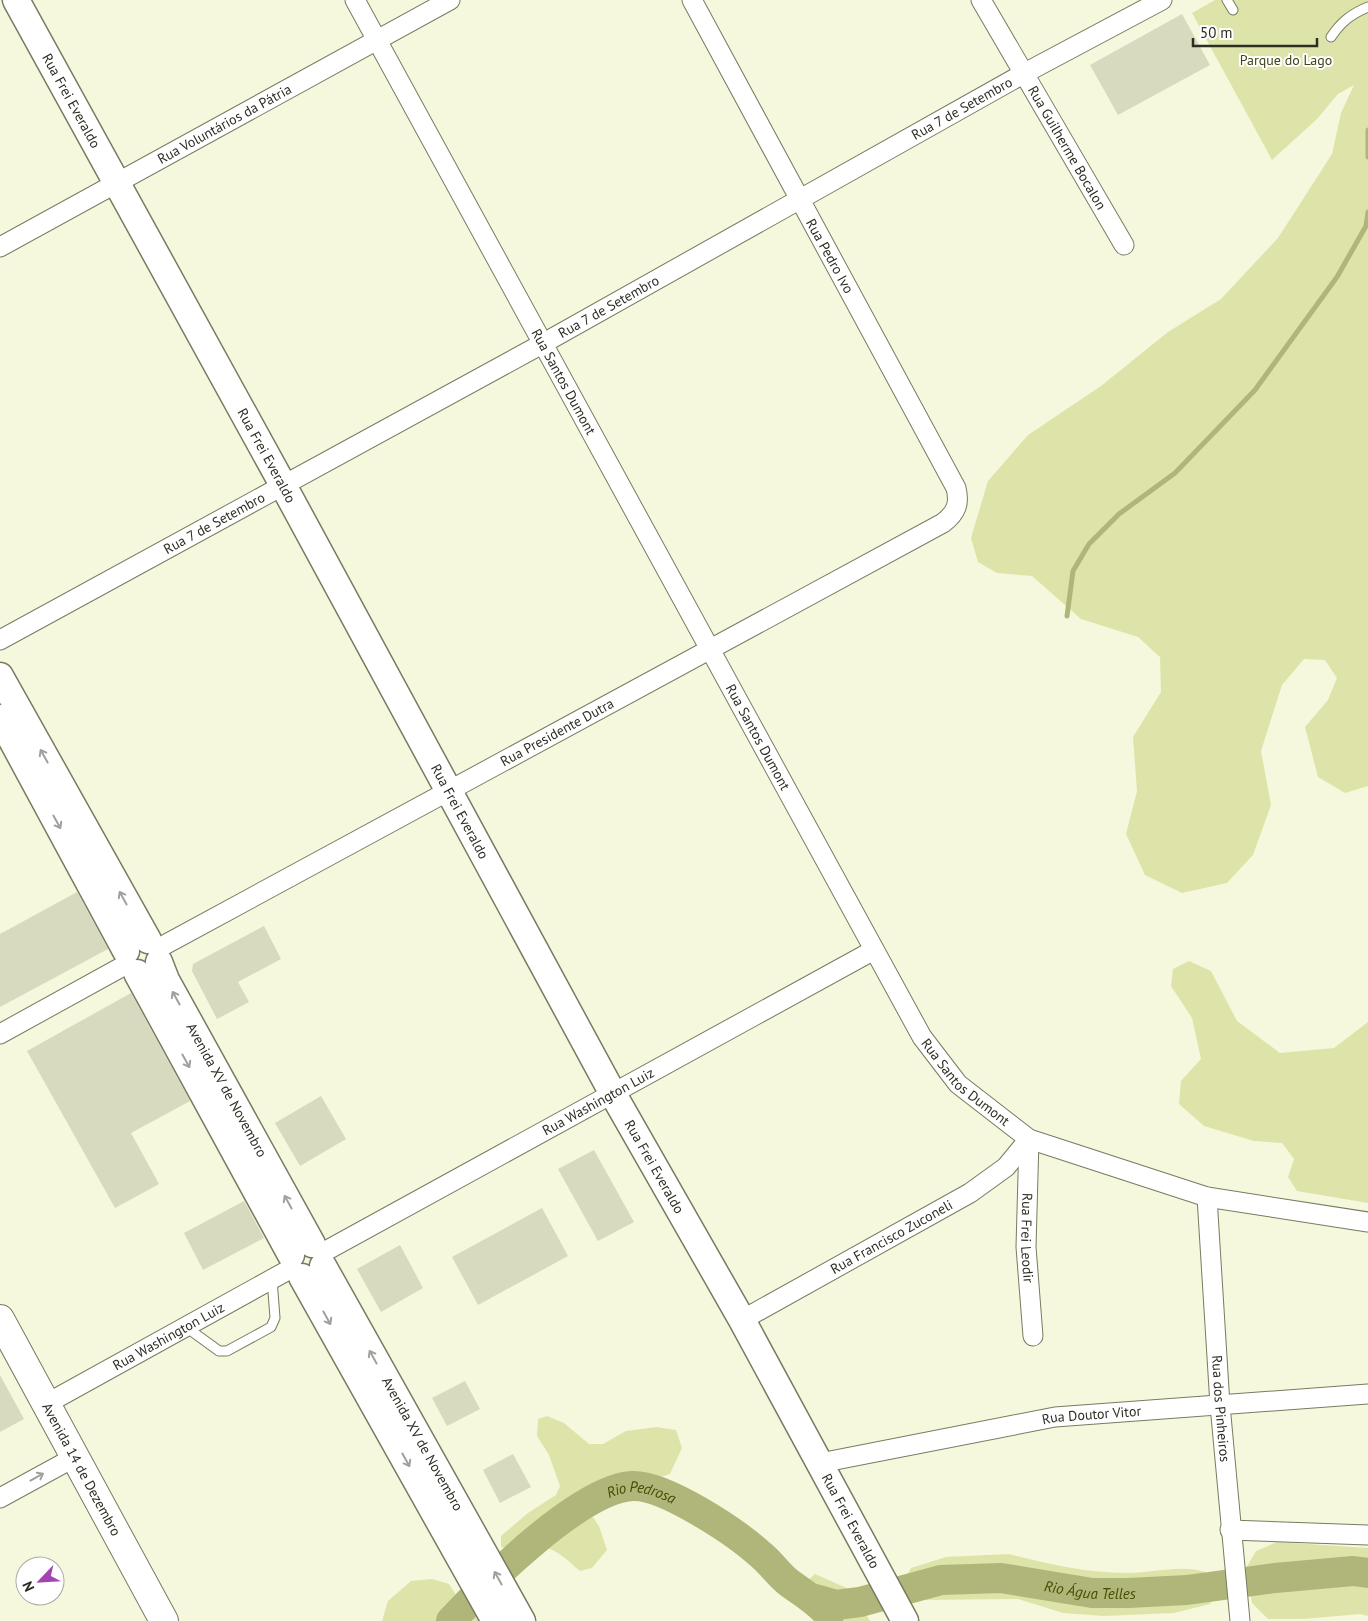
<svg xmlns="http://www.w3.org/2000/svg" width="1368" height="1621" viewBox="0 0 1368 1621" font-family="'PT Sans',sans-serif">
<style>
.green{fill:#dee4a9}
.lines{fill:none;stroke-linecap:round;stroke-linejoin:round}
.stream{stroke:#b0b679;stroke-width:5}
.river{stroke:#b0b679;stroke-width:30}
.building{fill:#d7dabe}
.lane-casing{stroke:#787b61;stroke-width:11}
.street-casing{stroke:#787b61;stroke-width:21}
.secondary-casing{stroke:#787b61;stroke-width:29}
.primary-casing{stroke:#787b61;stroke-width:30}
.lane{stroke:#fff;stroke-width:9}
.street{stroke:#fff;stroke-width:19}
.secondary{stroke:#fff;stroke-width:26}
.primary{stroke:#fff;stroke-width:28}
.oneway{stroke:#a0a09c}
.labels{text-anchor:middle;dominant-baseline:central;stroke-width:4;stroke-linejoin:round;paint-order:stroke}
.park-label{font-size:14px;fill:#434617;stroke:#fff}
.street-label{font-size:14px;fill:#2c2d23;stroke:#fff}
.water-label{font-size:15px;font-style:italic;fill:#484b00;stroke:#fff}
</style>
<rect width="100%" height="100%" fill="#f5f8dc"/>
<g class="green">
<polygon points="1215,0 1368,0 1368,786 1345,793 1318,777 1305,727 1328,700 1337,678 1325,660 1304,659 1282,685 1261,751 1271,805 1253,855 1227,883 1182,893 1145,875 1126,834 1137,791 1133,737 1161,692 1160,657 1138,637 1081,619 1032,576 997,573 978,562 971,538 988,481 1028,435 1101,386 1168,332 1221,299 1278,238 1332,154 1341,113 1354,85 1338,94 1317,119 1272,160 1192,13"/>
<polygon points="1189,961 1211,971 1237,1021 1280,1053 1334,1048 1368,1022 1368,1203 1297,1191 1288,1177 1294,1159 1282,1143 1254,1141 1204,1126 1179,1104 1181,1081 1201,1059 1192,1018 1171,986 1173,969"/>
<path d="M 547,1416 L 564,1423 L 589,1444 L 603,1444 L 626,1431 L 657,1427 L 676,1430 L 682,1448 L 670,1474 C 654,1480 655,1475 640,1473 C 619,1471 605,1483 590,1495 L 590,1513 L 599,1526 L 607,1550 L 592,1568 L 580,1571 C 568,1561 557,1548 540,1547 C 527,1546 515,1550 501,1547 L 501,1536 L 528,1513 L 556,1495 L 560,1486 L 549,1455 L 537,1436 L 538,1419 Z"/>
<polygon points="1277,1542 1368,1548 1368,1616 1360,1614 1303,1619 1268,1619 1252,1603 1246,1568 1256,1551"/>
<path d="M 1009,1554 C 1048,1564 1086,1573 1127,1573 C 1157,1573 1182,1563 1211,1574 L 1216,1592 L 1210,1604 L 1174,1613 L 1104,1616 L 1063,1613 L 1018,1599 L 920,1600 L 908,1591 L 905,1579 L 911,1568 L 946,1557 Z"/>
<polygon points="815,1574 849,1589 870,1621 818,1621 817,1613 807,1581"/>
<polygon points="432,1579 449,1584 467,1612 472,1607 479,1621 382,1621 388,1601 411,1581"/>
</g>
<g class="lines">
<g class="stream">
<polyline points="1368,130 1368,157"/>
<polyline points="1067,616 1073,571 1089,544 1119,514 1175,473 1255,390 1337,277 1366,226 1368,212"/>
</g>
<g class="river">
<path id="s1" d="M 815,1599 L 836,1605 L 860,1602 L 941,1580 L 1001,1578 L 1092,1593 L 1128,1593 L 1187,1590 L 1275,1578 L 1353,1571 L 1368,1573"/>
<path id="s2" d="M 451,1621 C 486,1583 580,1489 632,1486 C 664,1484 737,1533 761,1555 C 771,1563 778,1574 788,1582 C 804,1594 816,1600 829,1615"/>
</g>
</g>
<g class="building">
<polygon points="1182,14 1210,65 1118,115 1090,65"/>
<polygon points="77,892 108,949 0,1007 0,934"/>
<polygon points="264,926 281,959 238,982 249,1002 217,1019 192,971 193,964"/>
<polygon points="131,993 190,1101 131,1133 159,1184 115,1208 27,1051"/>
<polygon points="321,1096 346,1139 300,1166 275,1123"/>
<polygon points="594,1150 634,1222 598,1241 558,1169"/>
<polygon points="244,1201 264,1238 203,1270 184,1233"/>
<polygon points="542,1208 568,1256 478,1305 452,1257"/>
<polygon points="400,1245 423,1288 381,1312 357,1269"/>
<polygon points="0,1375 24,1419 0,1432"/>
<polygon points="465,1381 480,1409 447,1426 432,1398"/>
<polygon points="513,1454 531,1487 500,1503 483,1470"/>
</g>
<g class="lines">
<defs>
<g id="lane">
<polyline points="1227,0 1233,10"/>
<path d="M 1331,37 C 1341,22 1351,14 1368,7"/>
<polyline points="186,1327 219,1351 227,1351 271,1327 275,1318 272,1279"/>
</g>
<g id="street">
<path id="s3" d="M 355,0 L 922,1037 L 958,1084 L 1029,1139 L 1207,1197 L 1368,1222"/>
<path id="s4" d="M 981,0 L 1124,245"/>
<path id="s5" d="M 0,247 L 450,0"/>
<path id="s6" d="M 0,640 L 542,344 L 1023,74 L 1162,0"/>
<path id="s7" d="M 157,949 L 943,523 C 956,513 960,504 956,488 L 692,0"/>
<polyline points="0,1034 127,964"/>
<path id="s8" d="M 1029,1139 L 1026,1247 L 1033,1336"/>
<path id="s9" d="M 1207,1197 L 1220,1405 L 1240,1621"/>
<path id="s10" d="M 322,1253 L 874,950"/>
<path id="s11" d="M 742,1320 L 970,1193 L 1006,1167 L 1029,1139"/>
<path id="s12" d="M 46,1404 L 292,1268"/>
<path id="s13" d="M 820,1463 L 1055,1417 L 1368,1394"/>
<polyline points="0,1498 75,1457"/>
<polyline points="1230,1530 1368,1535"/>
</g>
<g id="secondary">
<path id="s14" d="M 16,0 L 283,485 L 613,1094 L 742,1320 L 905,1621"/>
<polyline points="0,676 148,940"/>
<polyline points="0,718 126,951"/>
<path id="s15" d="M 159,962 L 166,980 L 312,1244"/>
<polyline points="137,973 291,1255"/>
<path id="s16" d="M 323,1266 L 522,1621"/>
<polyline points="302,1277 495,1621"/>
</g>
<g id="primary">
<path id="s17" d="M 0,1319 L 164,1621"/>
</g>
</defs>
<use href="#lane" class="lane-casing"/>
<use href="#street" class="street-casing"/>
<use href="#secondary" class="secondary-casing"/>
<use href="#primary" class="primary-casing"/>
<use href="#lane" class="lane"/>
<use href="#street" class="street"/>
<use href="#secondary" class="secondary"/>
<use href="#primary" class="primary"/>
</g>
<defs><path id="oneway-shaft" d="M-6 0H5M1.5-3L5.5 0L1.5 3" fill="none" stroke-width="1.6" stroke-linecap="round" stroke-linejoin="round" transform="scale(1.25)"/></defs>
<g class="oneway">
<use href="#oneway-shaft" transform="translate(44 756) rotate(-119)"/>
<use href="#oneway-shaft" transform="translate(57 822) rotate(61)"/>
<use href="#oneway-shaft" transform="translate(123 898) rotate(-119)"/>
<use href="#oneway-shaft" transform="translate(176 998) rotate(-119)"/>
<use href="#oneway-shaft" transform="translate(186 1061) rotate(61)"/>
<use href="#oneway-shaft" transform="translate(288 1202) rotate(-119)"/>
<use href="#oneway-shaft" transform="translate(327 1318) rotate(61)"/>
<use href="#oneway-shaft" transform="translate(373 1357) rotate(-119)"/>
<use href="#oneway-shaft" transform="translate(406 1460) rotate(61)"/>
<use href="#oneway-shaft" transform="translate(37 1477) rotate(-29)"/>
<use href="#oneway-shaft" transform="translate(498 1578) rotate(-119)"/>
</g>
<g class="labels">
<g class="park-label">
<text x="1286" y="60">Parque do Lago</text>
</g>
<g class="street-label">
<text stroke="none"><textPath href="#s14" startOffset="115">Rua Frei Everaldo</textPath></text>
<text stroke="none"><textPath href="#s6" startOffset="1099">Rua 7 de Setembro</textPath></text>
<text stroke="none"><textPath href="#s5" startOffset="256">Rua Voluntários da Pátria</textPath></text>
<text stroke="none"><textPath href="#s4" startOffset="171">Rua Guilherme Bocalon</textPath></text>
<text transform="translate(830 256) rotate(61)">Rua Pedro Ivo</text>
<text stroke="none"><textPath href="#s6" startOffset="694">Rua 7 de Setembro</textPath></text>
<text stroke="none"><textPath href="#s3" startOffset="435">Rua Santos Dumont</textPath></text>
<text stroke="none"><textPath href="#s14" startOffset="520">Rua Frei Everaldo</textPath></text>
<text stroke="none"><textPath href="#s6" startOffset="244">Rua 7 de Setembro</textPath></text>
<text stroke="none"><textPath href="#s7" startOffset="455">Rua Presidente Dutra</textPath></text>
<text stroke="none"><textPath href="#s3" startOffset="840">Rua Santos Dumont</textPath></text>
<text stroke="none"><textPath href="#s14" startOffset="925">Rua Frei Everaldo</textPath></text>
<text stroke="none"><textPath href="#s3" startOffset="1245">Rua Santos Dumont</textPath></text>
<text stroke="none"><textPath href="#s15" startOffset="145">Avenida XV de Novembro</textPath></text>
<text stroke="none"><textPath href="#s10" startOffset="315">Rua Washington Luiz</textPath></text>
<text stroke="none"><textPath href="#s14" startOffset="1330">Rua Frei Everaldo</textPath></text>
<text stroke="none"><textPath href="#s11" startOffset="171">Rua Francisco Zuconeli</textPath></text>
<text stroke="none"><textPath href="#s8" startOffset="99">Rua Frei Leodir</textPath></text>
<text stroke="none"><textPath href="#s12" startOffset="140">Rua Washington Luiz</textPath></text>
<text stroke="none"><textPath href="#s9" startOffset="212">Rua dos Pinheiros</textPath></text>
<text stroke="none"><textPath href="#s13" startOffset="276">Rua Doutor Vitor</textPath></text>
<text stroke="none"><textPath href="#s16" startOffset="204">Avenida XV de Novembro</textPath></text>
<text stroke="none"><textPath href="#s17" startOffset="171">Avenida 14 de Dezembro</textPath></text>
<text stroke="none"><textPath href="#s14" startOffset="1735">Rua Frei Everaldo</textPath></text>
</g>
<g class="water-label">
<text stroke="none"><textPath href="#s2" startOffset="239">Rio Pedrosa</textPath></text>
<text stroke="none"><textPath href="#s1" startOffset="280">Rio Água Telles</textPath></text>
</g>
</g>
<g transform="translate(40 1581) rotate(245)"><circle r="24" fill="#ffffff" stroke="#ababa7"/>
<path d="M0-4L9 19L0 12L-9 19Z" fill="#a345af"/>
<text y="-8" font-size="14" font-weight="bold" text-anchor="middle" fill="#2c2d23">N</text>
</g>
<path d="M1193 38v8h124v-8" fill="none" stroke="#2c2d23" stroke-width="2.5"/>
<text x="1200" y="38" font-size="15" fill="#2c2d23" stroke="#ffffff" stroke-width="4" paint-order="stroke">50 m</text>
</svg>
